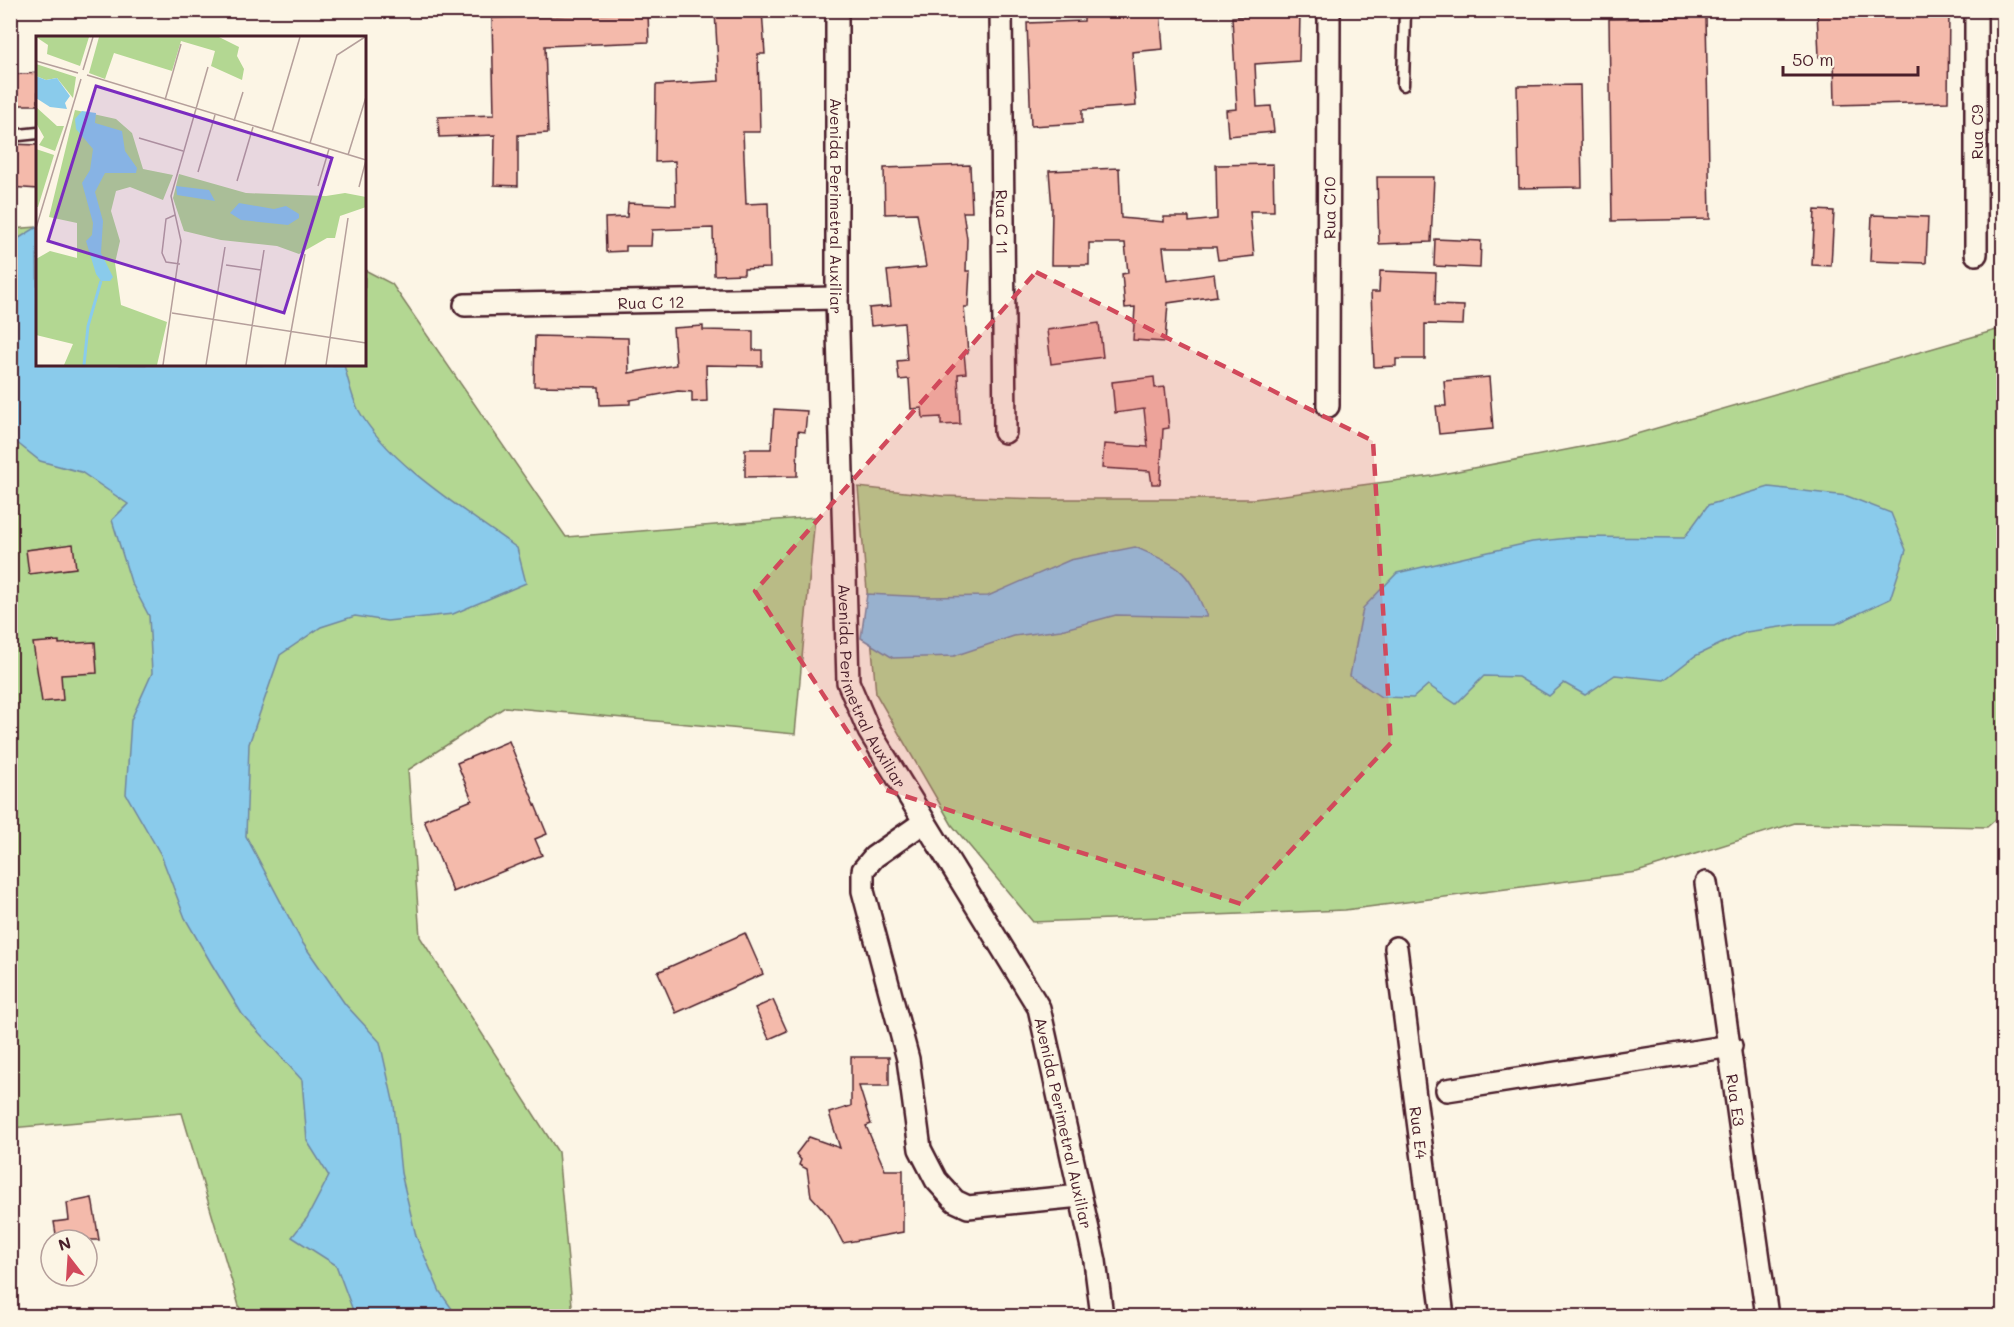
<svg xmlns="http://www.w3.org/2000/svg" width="2014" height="1327" viewBox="0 0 2014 1327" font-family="Mali,sans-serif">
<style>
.green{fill:#b3d792;stroke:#7e7b5e;stroke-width:1.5}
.water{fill:#8acbeb;stroke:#70869e;stroke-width:1.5}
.building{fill:#f4baab;stroke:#4a1f2b;stroke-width:1.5}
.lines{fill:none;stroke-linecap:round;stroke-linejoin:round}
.service-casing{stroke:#4a1f2b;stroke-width:15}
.minor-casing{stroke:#4a1f2b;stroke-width:26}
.service{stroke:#fcf5e5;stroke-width:10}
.minor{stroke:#fcf5e5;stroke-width:21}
.marked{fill:#d1495b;fill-opacity:0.2;stroke:#d1495b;stroke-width:4.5;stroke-dasharray:12 8;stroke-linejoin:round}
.labels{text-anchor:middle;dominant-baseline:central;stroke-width:4.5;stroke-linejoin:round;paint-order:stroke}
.street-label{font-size:16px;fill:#4a1f2b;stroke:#fcf5e5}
.inset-river{fill:none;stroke:#8acbeb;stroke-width:3}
.inset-road{fill:none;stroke:#b59f9b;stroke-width:1.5}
.view{fill:#7b2cbf;fill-opacity:0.15;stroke:#7b2cbf;stroke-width:3}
.inset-edge{fill:none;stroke:#4a1f2b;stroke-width:3}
</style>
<rect width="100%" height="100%" fill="#fcf5e5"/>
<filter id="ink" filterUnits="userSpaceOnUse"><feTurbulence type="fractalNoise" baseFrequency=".0167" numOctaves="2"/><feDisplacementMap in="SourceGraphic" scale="12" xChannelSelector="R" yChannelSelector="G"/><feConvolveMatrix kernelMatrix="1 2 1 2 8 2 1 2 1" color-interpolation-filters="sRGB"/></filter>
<g filter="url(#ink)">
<g class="green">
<polygon points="37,227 38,364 364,364 365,270 392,284 566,537 815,517 795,734 505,707 408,770 420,937 558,1152 573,1316 242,1316 182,1113 11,1128 11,229"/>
<polygon points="2003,328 2003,813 1987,827 1795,823 1637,872 1345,910 1033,922 952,825 876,694 858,487 943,496 1043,499 1254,499 1432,476 1612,441"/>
</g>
<g class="water">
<path d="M 37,227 L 38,364 L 344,365 C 348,378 351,396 358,409 C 388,464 466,511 517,548 L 526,583 L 453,614 L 387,621 L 355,616 L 321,627 L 280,655 L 249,744 L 246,836 L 302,942 L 345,1004 L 380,1042 L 394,1105 L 401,1173 L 416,1236 L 440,1292 L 457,1316 L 355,1316 L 336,1265 L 292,1237 L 307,1218 L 329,1176 L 307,1141 L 302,1080 L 242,1014 L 211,963 L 185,918 L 161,855 L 126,794 L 131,720 L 152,673 L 149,616 L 131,582 L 112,520 L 128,504 L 81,472 L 40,461 L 11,438 L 11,243 Z"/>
<polygon points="1769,487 1847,496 1891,513 1906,550 1890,599 1836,624 1800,624 1746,632 1695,656 1664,680 1615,675 1585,695 1564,683 1549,696 1518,677 1484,676 1456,704 1428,685 1413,698 1381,697 1350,676 1363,608 1397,573 1532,542 1578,537 1684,538 1708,505"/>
<path d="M 1135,547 C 1182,568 1187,568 1207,617 L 1116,615 L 1061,630 L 1014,636 L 954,656 L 893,658 L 861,638 L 867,594 L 929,597 L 988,596 L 1070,560 Z"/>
</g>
<g class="building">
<polygon points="762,10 765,54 758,54 760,132 743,132 746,204 768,203 770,268 744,269 744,274 714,275 713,228 652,230 651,246 626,246 626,251 606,252 605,218 627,217 628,203 676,205 675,161 655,162 656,85 719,81 715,12"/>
<polygon points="1160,10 1163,49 1132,52 1136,106 1082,110 1082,123 1031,126 1027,23 1084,21 1084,16"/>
<polygon points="1817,10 1949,10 1948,102 1835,105 1834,56 1819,57"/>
<polygon points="648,12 649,42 545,46 548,133 518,135 518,186 494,185 495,135 439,137 438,117 494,115 492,18"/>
<polygon points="1300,13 1299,61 1255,64 1257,107 1271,106 1274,132 1228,136 1226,110 1237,109 1232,17"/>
<polygon points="1706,17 1710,219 1612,221 1609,19"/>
<polygon points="38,73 38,105 10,105 10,75"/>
<polygon points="1580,85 1582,187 1519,188 1517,86"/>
<polygon points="10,144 38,145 38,189 10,187"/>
<polygon points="1273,164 1274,211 1250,211 1254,256 1218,260 1216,247 1163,247 1167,281 1214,274 1217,296 1168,303 1165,342 1133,340 1135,307 1125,308 1122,274 1128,273 1125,243 1089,243 1089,265 1051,265 1052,208 1049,171 1119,168 1121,218 1164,222 1164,217 1189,217 1189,222 1217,219 1216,165"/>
<polygon points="970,165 972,212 963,212 967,239 966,271 970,271 968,307 964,307 968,353 964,353 966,373 958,374 960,424 941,425 941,417 923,418 922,408 911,409 909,379 899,380 897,361 907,360 904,323 871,326 869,308 891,306 887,271 926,267 917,213 885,214 884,168"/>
<polygon points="1377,177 1434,177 1431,242 1379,244"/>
<polygon points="1815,210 1834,211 1831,266 1812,265"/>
<polygon points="1872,215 1928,217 1926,263 1870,261"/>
<polygon points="1435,239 1481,241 1480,268 1434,266"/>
<polygon points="1380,271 1436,273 1435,305 1464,306 1463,325 1425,324 1425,359 1396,359 1396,366 1374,367 1371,292 1379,292"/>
<polygon points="1099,323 1103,357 1051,364 1047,330"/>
<polygon points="703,326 703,330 753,331 753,350 762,350 762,366 706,365 707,401 692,402 692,392 678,391 630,400 630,404 600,405 599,387 534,386 535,336 628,338 629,373 676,365 673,328"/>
<polygon points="1154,377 1155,388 1165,387 1169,428 1163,429 1160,484 1152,484 1150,471 1102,468 1104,444 1148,447 1144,409 1115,413 1112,382"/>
<polygon points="1489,377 1493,429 1439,434 1436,406 1446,406 1444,381"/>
<polygon points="774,409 807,411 805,432 798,431 797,476 745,477 745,449 771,449"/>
<polygon points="73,544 76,568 29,574 26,550"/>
<polygon points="59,641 59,644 95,642 97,673 61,675 63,700 42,702 33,643"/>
<polygon points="509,741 547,834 535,839 542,855 453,892 424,820 472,800 457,763"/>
<polygon points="745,933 763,974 676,1013 658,972"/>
<polygon points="773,1000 787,1031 769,1039 755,1008"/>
<polygon points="851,1057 889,1057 889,1086 859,1086 871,1124 866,1126 885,1170 903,1170 903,1232 843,1243 829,1216 811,1196 807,1169 799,1165 801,1160 796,1154 809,1137 840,1148 829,1113 851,1106"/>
<polygon points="92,1198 99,1240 57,1240 54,1222 69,1220 67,1203"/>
</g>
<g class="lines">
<defs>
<g id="service">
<polyline points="1403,85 1405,10"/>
<polyline points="10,136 38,133"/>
</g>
<g id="minor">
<path id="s1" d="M 837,10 L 837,298 L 848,682 L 869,731 L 1039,1008 L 1095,1261 L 1102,1316"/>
<path id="s2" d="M 1001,10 L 1005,432"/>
<polyline points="1976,254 1976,10"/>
<path id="s3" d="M 465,305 L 837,298"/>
<path id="s4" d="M 1328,406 L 1329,10"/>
<polyline points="924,822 874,857 863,870 863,891 908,1059 920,1149 936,1180 955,1201 968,1207 1080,1196"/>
<path id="s5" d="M 1706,883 L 1767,1316"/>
<path id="s6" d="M 1396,948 L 1443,1316"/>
<polyline points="1447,1090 1731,1046"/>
</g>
</defs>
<use href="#service" class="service-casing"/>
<use href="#minor" class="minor-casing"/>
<use href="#service" class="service"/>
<use href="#minor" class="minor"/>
</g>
</g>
<path class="marked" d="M 1036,272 L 1373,441 L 1391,743 L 1241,904 L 886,790 L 755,591 Z"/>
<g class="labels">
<g class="street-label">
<text transform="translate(1976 132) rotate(-90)">Rua C9</text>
<text stroke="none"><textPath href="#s1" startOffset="196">Avenida Perimetral Auxiliar</textPath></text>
<text stroke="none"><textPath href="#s4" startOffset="198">Rua C10</textPath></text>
<text stroke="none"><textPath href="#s2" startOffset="212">Rua C 11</textPath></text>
<text stroke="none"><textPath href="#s3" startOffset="186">Rua C 12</textPath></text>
<text stroke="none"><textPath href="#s1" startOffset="682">Avenida Perimetral Auxiliar</textPath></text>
<text stroke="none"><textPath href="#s5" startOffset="219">Rua E3</textPath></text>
<text stroke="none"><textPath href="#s1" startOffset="1168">Avenida Perimetral Auxiliar</textPath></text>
<text stroke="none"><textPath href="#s6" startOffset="186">Rua E4</textPath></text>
</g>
</g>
<g transform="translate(36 36)">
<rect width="330" height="330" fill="#fcf5e5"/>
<path d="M 0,1 L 53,1 L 44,30 L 11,18 L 12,9 ZM 63,1 L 183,1 L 203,11 L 201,20 L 208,33 L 206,44 L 175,30 L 179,15 L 145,5 L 136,35 L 78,17 L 69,43 L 53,37 ZM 0,28 L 40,41 L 37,62 L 21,42 L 10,44 L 0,40 ZM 0,71 L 21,90 L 28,90 L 19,115 L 3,109 L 8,101 L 0,87 ZM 39,74 L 80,83 L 96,97 L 107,133 L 137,139 L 127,164 L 94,151 L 80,155 L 75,175 L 84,205 L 79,227 L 85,269 L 131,286 L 121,329 L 28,329 L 37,308 L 0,299 L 0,223 L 14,215 L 41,222 L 41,187 L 13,181 ZM 0,113 L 18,119 L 2,171 L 0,171 ZM 143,138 L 210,157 L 290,160 L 309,157 L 330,161 L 330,171 L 304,180 L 299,202 L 291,202 L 263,218 L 241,210 L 185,204 L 148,195 L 137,162 Z" fill="#b3d792"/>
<path d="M 0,40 L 10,44 L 21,42 L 34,60 L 29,67 L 31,73 L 14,71 L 0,62 ZM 46,75 L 60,77 L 59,87 L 86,95 L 89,115 L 101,132 L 100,137 L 69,137 L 59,156 L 67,185 L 65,217 L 77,241 L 74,245 L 65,245 L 60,238 L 50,205 L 56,199 L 57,187 L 46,147 L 54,134 L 57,113 L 40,93 L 39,83 ZM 140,150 L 173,154 L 179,165 L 141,159 ZM 203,167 L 238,173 L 250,170 L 263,178 L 263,182 L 252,189 L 205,184 L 194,177 Z" fill="#8acbeb"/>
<path class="inset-river" d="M 48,329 L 52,290 L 65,245"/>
<path class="inset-road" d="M 0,25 L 42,37M 47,34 L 57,1M 51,39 L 330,124M 129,64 L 145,8M 198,85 L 207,56M 236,96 L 264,1M 103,102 L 147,115M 274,107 L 301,19 L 329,1M 312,119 L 330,61M 162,136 L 179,79M 201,145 L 217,91M 282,150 L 293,113M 323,151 L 330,124M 139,179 L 130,183 L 126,217 L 130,226 L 144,228M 0,192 L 45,43M 190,229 L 225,234M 136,277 L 330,307M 127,329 L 145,205 L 135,160 L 172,31M 170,329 L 189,211M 210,329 L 228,214M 249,329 L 269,218M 290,329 L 312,182"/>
<path class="view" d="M 60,50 L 296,122 L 248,277 L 12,205 Z"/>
<rect width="330" height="330" class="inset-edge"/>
</g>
<rect width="2014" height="1327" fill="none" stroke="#fcf5e5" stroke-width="36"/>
<rect x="18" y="18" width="1978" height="1291" fill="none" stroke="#4a1f2b" stroke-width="2" filter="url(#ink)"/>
<g transform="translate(69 1258) rotate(343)"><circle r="28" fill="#fcf5e5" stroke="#b59f9b" stroke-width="1.5"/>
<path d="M0-4.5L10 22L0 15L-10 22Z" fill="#d1495b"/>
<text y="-9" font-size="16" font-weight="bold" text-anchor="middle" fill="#4a1f2b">N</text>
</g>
<path d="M1783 66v9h135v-9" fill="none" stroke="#4a1f2b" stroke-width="3"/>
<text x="1792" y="66" font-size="18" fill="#4a1f2b" stroke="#fcf5e5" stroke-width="4.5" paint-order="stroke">50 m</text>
</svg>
